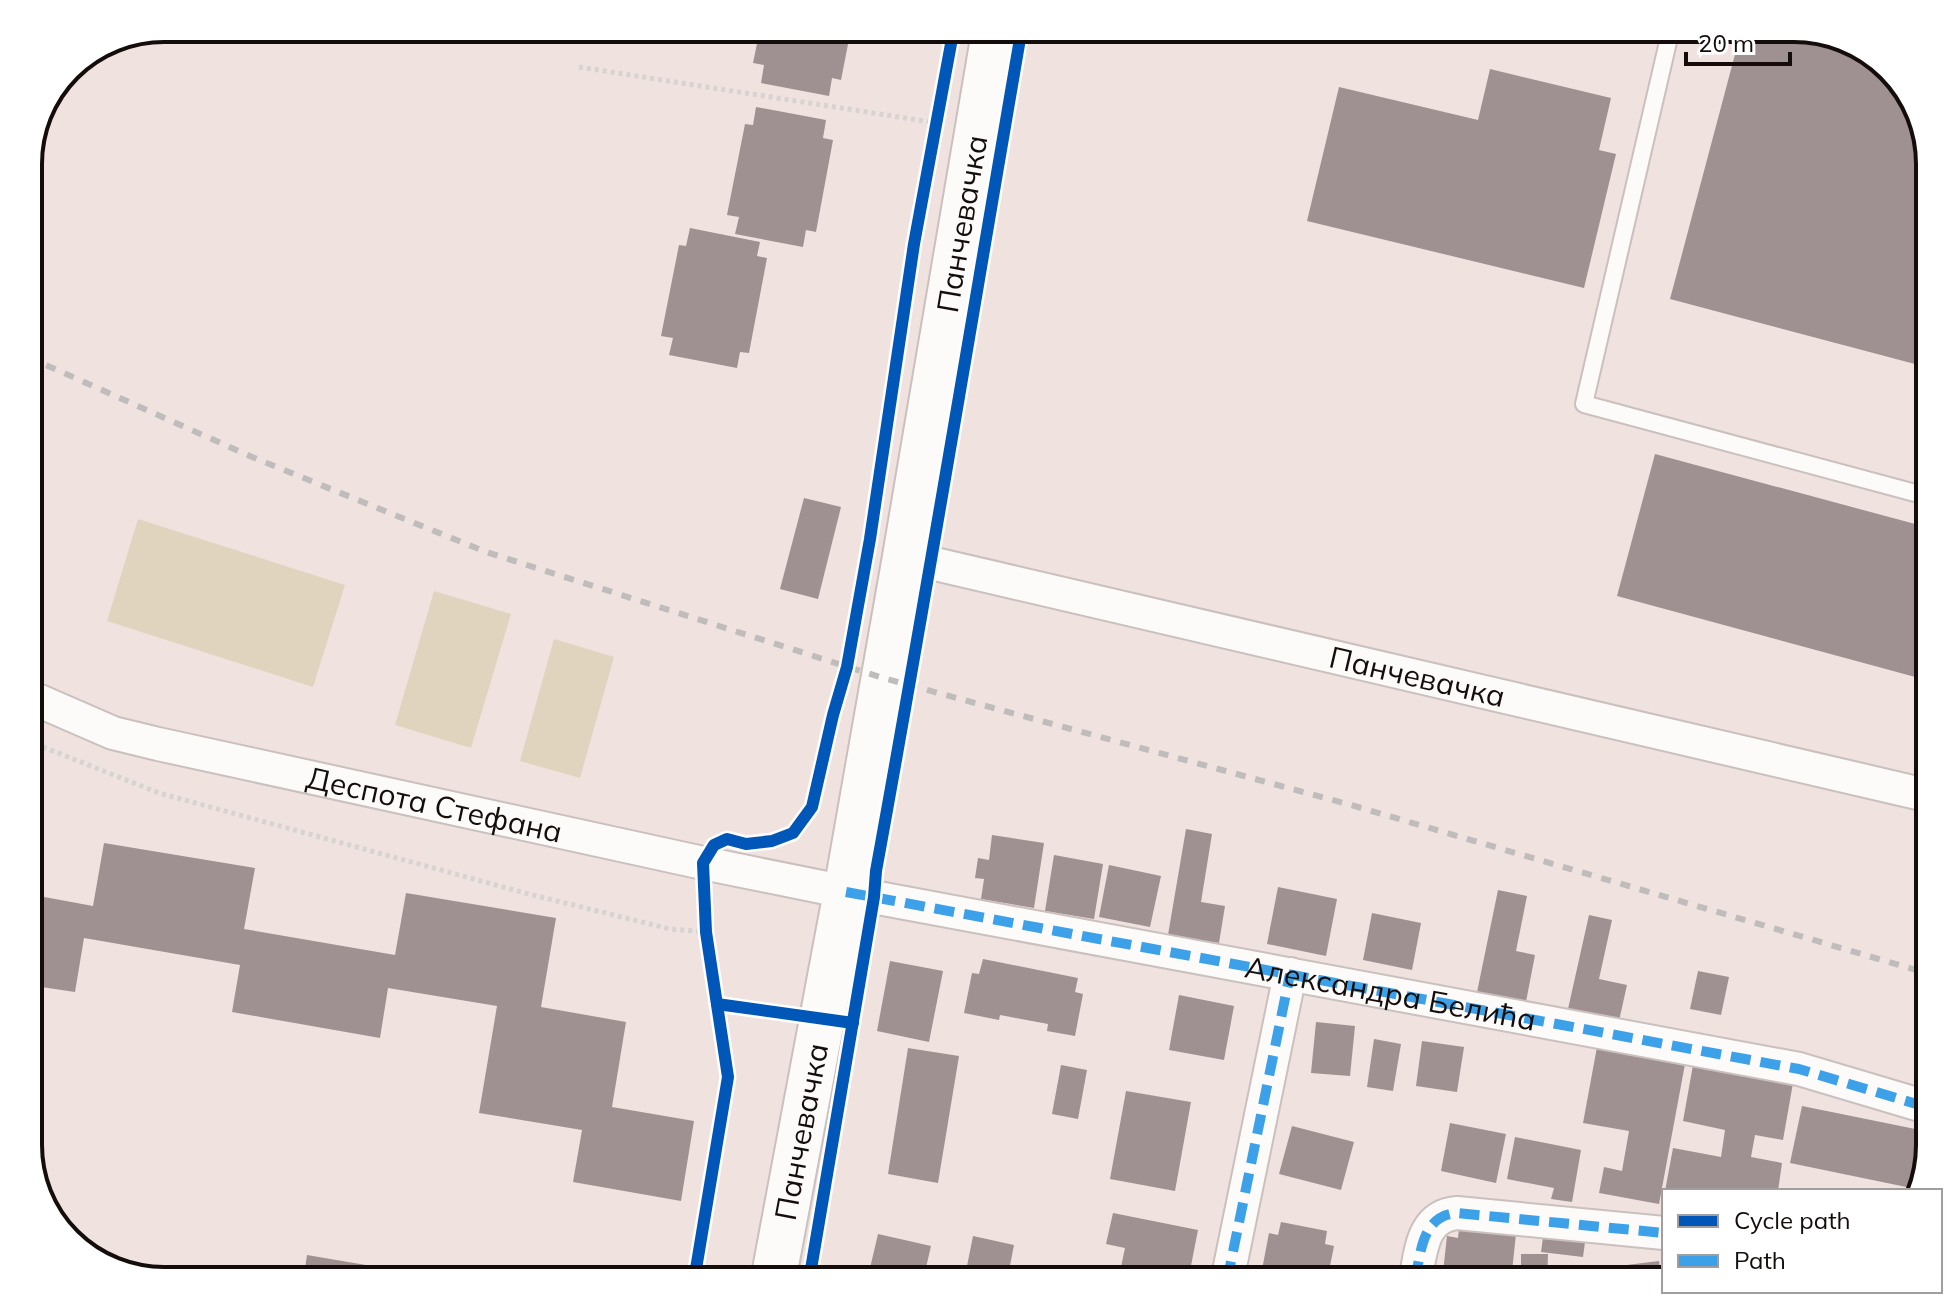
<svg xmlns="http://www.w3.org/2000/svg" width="1958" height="1309" viewBox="0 0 1958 1309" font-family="Mulish,sans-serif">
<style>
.green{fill:#e1d4bf}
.building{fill:#9f9191}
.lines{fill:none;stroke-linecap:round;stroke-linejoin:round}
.lane-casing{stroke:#cac0bd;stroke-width:20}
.street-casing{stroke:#cac0bd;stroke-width:36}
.secondary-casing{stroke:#cac0bd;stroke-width:48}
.path{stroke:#d6d3d1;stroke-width:5;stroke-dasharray:4 4;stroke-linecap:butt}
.lane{stroke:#fdfbfa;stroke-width:16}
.street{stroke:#fdfbfa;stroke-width:32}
.secondary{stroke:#fdfbfa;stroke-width:44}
.rail{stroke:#bfbcbb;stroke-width:6;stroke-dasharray:10 10;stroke-linecap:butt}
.quiet{stroke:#3da1e9;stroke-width:10;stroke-dasharray:20 10;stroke-linecap:butt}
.cycleway-casing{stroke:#fff;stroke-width:17}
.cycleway{stroke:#0057b8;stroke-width:12}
.labels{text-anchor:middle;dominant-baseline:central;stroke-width:8;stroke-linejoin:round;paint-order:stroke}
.street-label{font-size:30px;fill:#140d0b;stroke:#fff}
.rim{fill:none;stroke:#140d0b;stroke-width:4}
</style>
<rect width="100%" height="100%" fill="#efe2df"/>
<g class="green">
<polygon points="138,519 345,585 313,687 107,621"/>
<polygon points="434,591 511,614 471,748 395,725"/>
<polygon points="554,639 614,657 580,778 520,761"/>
</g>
<g class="building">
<polygon points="1742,28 1793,28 1870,51 1916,104 1930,164 1930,368 1670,299"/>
<polygon points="759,34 850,34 841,80 832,78 829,96 761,83 764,65 753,63"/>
<polygon points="1490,69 1611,98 1599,150 1616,154 1584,288 1307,221 1339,87 1478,120"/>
<polygon points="756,107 826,120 823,138 833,140 816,232 806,230 803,247 735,234 739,217 727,215 745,124 753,125"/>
<polygon points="690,228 760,242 757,256 767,258 749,353 740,352 737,368 669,355 673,338 661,336 679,245 686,246"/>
<polygon points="1655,454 1930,528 1930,681 1617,596"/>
<polygon points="804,498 841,507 818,599 780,589"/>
<polygon points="1186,829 1212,834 1201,902 1225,906 1219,943 1168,935"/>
<polygon points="992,835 1044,843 1034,908 981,899 984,879 975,878 978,858 989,860"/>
<polygon points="104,843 255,868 244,929 395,955 406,893 556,918 541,1007 626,1022 612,1107 694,1121 681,1201 573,1182 582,1130 479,1113 497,1006 388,988 380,1038 232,1012 240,965 84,938 75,992 28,985 28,894 93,906"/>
<polygon points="1054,855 1103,864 1094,919 1045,911"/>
<polygon points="1109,865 1161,876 1150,927 1099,917"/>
<polygon points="1278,887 1337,899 1326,956 1267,944"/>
<polygon points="1498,890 1527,896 1516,951 1535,955 1525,1007 1476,997"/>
<polygon points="1372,913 1421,923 1412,970 1363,960"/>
<polygon points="1589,915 1612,920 1599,979 1627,985 1619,1021 1568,1009"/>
<polygon points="983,959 1078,978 1075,992 1083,994 1075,1036 1047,1031 1048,1024 1000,1015 999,1020 964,1013 972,973 979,974"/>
<polygon points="890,961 943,971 929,1042 877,1031"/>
<polygon points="1698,971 1729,977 1721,1015 1690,1009"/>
<polygon points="1179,995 1234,1006 1224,1060 1169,1050"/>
<polygon points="1316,1022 1355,1026 1350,1076 1311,1073"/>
<polygon points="1374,1039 1401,1044 1393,1091 1367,1087"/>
<polygon points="1422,1041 1464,1047 1457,1092 1416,1086"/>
<polygon points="1597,1047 1685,1064 1659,1204 1599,1193 1604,1167 1622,1171 1629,1131 1583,1123"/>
<polygon points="908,1048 959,1056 938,1183 888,1174"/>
<polygon points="1061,1065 1087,1070 1078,1119 1052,1114"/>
<polygon points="1693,1065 1793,1083 1783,1140 1755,1135 1751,1157 1782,1163 1778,1191 1665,1191 1673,1148 1721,1157 1725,1130 1683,1121"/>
<polygon points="1126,1091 1191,1102 1175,1191 1110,1179"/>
<polygon points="1802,1106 1930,1132 1930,1145 1916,1189 1790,1163"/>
<polygon points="1450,1123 1506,1134 1496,1183 1441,1171"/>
<polygon points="1292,1126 1354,1142 1341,1190 1279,1174"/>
<polygon points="1515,1137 1581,1150 1572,1202 1551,1199 1554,1188 1507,1179"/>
<polygon points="1113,1213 1198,1230 1188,1281 1118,1281 1125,1248 1106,1244"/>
<polygon points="1281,1222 1327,1231 1325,1244 1334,1246 1327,1281 1289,1281 1261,1275 1269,1233 1278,1235"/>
<polygon points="1459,1228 1516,1234 1511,1281 1442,1281 1447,1236 1458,1238"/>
<polygon points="1544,1230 1586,1235 1583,1257 1541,1252"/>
<polygon points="878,1234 931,1246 923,1281 867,1281"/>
<polygon points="973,1236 1014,1245 1007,1281 964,1281"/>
<polygon points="1521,1254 1548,1254 1547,1281 1521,1281"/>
<polygon points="307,1255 419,1274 418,1281 303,1281"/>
<polygon points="1659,1261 1662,1281 1596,1281 1594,1269"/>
</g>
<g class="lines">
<defs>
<polyline id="lane" points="1671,29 1584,404 1930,497"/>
<g id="street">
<path id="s1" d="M 905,557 L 1930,796"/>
<path id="s2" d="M 28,696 L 113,733 L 158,744 L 703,863 L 846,892 L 1799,1069 L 1930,1108"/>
<polyline points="1227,1281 1290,974"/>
<path d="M 1415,1281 C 1421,1253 1421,1216 1457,1213 L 1664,1233"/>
</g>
<g id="secondary">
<path id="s3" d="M 773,1281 L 846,892 L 905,557 L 994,33"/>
</g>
</defs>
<use href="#lane" class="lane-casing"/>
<use href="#street" class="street-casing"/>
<use href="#secondary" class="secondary-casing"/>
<g class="path">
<polyline points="579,67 937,123"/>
<polyline points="28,741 159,793 525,893 670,929 706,932"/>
</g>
<use href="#lane" class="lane"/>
<use href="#street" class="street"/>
<use href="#secondary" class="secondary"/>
<polyline class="rail" points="28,357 252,457 486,552 883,678 1351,805 1930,974"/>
<g class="quiet">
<path id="s4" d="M 846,892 L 1799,1069 L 1930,1108"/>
<polyline points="1227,1281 1290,974"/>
<path d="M 1415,1281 C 1421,1253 1421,1216 1457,1213 L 1664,1233"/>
</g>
<defs>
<g id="cycleway">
<polyline points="717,1004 853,1023"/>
<polyline points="694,1281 728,1077 706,932 703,863 714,845 727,839 746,844 772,841 793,833 812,807 833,715 847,667 870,539 914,244 953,33"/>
<path d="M 809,1281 L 874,897 L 876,871 C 927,592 973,312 1021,33"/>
</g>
</defs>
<use href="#cycleway" class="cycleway-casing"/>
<use href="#cycleway" class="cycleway"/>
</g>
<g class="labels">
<g class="street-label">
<text stroke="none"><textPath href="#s3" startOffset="1074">Панчевачка</textPath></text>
<text stroke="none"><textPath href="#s1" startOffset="526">Панчевачка</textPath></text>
<text stroke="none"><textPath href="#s2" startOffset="422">Деспота Стефана</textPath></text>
<text stroke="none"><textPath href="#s4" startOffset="554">Александра Белића</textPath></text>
<text stroke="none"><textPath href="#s3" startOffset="152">Панчевачка</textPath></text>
</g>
</g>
<path d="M0 0H1958V1309H0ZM164 42H1794A122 122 0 0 1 1916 164V1145A122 122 0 0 1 1794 1267H164A122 122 0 0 1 42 1145V164A122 122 0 0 1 164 42Z" fill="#fff" fill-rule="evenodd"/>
<path class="rim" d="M164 42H1794A122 122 0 0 1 1916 164V1145A122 122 0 0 1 1794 1267H164A122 122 0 0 1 42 1145V164A122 122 0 0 1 164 42Z"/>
<rect x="1662" y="1189" width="280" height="104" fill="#ffffff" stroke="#a19e9d" stroke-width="2"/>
<rect x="1678" y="1215" width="40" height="12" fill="#0057b8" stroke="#a19e9d" stroke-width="2"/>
<text x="1734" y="1229" font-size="24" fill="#140d0b">Cycle path</text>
<rect x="1678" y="1255" width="40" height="12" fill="#3da1e9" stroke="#a19e9d" stroke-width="2"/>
<text x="1734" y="1269" font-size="24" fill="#140d0b">Path</text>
<path d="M1686 52v12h104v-12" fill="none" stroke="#140d0b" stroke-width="4"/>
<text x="1698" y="52" font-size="24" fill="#140d0b" stroke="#ffffff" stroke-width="6" paint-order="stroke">20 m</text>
</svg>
